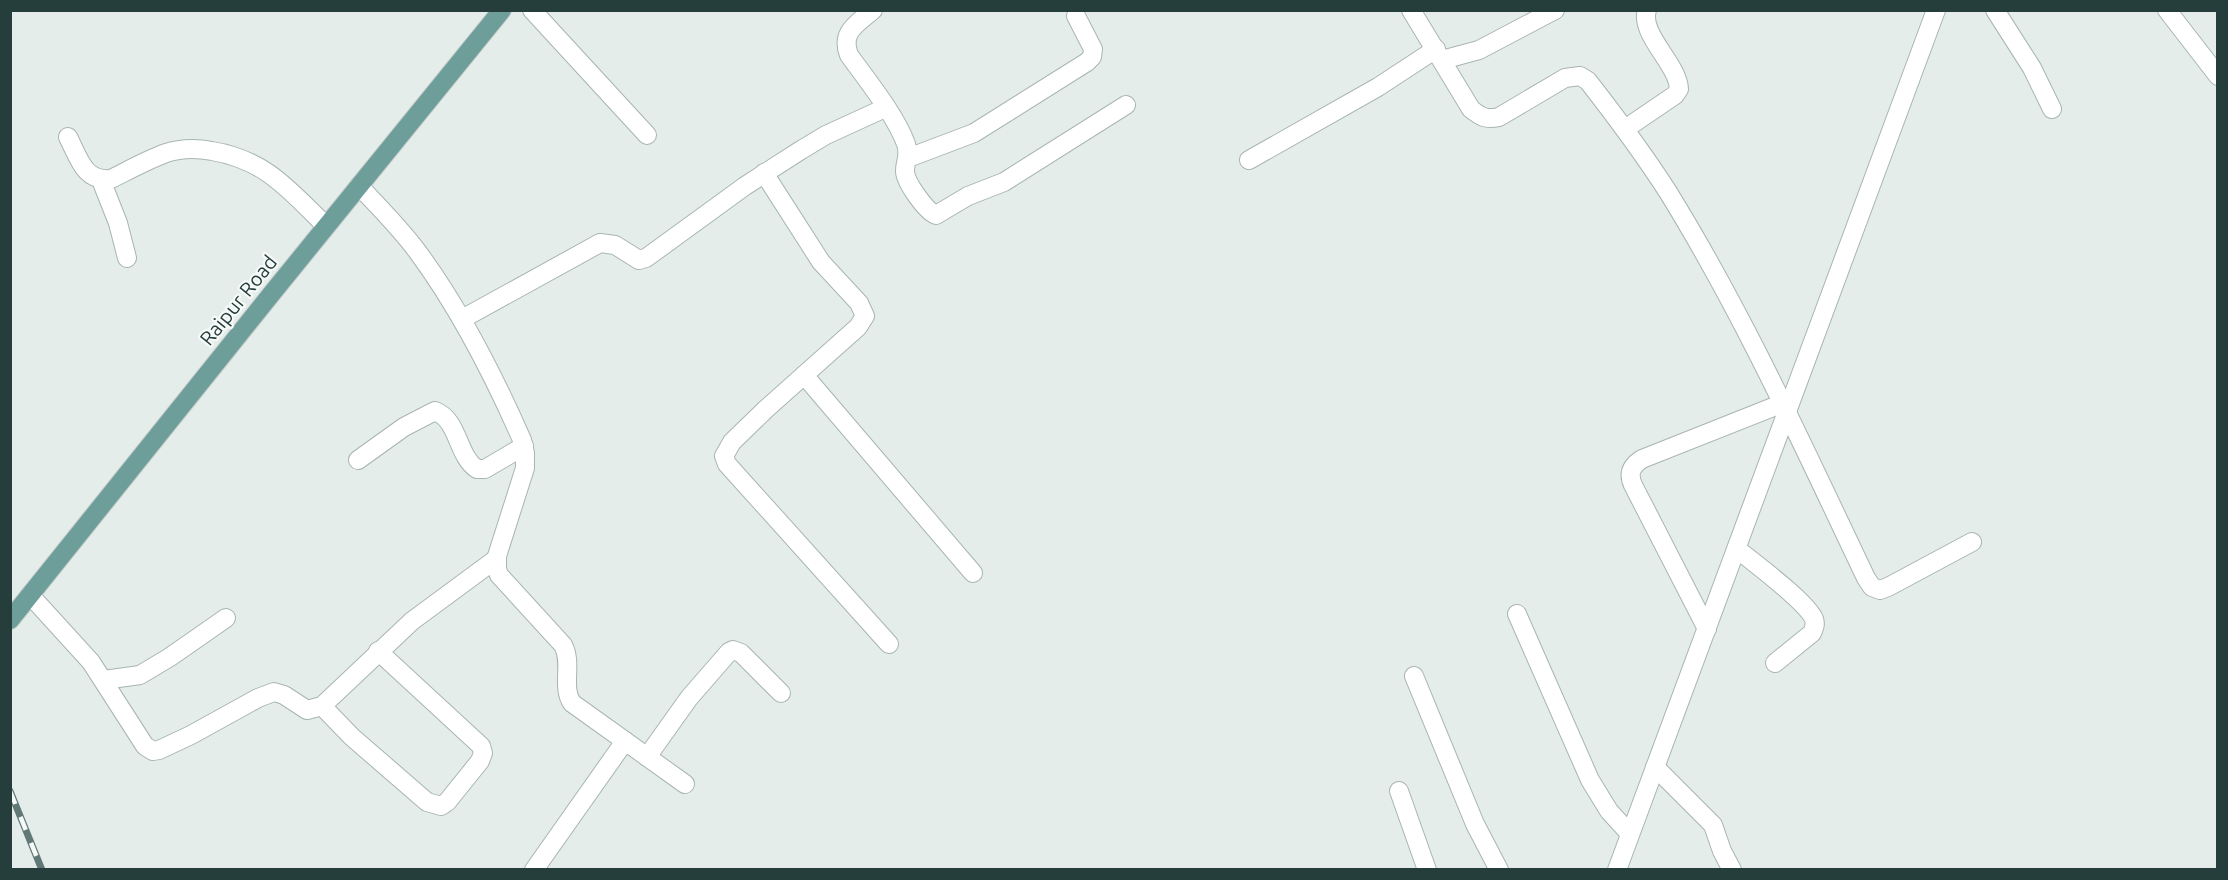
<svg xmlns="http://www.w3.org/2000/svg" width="2228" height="880" viewBox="0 0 2228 880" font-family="Ubuntu,sans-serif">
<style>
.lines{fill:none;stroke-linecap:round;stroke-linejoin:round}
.minor-casing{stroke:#a8b5b2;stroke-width:20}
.major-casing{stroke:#c2c9c8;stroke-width:20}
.minor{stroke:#fff;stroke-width:18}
.major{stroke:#6d9e9a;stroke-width:18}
.rail-casing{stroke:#607876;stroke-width:7}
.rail{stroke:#f5f9f8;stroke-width:4.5;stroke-dasharray:14;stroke-linecap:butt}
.labels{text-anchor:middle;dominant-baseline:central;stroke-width:4.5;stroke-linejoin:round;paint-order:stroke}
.street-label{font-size:20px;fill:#253d3b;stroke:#f5f9f8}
</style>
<rect width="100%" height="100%" fill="#e5edea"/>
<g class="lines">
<defs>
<g id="minor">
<polyline points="532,10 647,135"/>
<path d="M 873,10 C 857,24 840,32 849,55 C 867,80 896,116 906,144 C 910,155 905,161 905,171 C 905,182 926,211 936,215 L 968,196 L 1004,182 L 1126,105"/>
<path d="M 1411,10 L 1471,109 C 1481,117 1486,120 1499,117 L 1565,78 L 1580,76 L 1588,81 C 1616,117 1643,153 1668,192 C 1744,315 1804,448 1866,578 L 1872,587 L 1880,590 L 1888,587 L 1972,542"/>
<polyline points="1995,10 2032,68 2052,109"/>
<polyline points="2167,10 2218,76"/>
<polyline points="1442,60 1479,50 1555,10"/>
<path d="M 1625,129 L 1675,95 L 1679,89 C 1678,64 1639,34 1647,10"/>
<path d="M 68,137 C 79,158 84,182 111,179 C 129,170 147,160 166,153 C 181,148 197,148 212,151 C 266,160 289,190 326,226"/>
<polyline points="908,158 974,133 1087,62 1092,57 1093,49 1076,16"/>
<polyline points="1249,160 1378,87 1436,49"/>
<polyline points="764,173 821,262 859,303 865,316 858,327 766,409 732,442 724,456 727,464 889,644"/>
<polyline points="101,180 118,223 127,258"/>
<path d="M 359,186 C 379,207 400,228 417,251 C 460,309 493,374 522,440 L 525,453 L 525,468 L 497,556 L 497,569 L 499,575 L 563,645 C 573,663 561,687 572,703 L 685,784"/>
<polyline points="462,319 600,243 615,245 639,260 646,258 745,186 801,150 826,135 885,108"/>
<polyline points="804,375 973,573"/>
<path d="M 358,460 L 404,427 L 435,411 C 459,420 457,456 477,469 L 485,469 L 524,446"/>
<path d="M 1737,549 C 1754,563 1806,601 1814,619 C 1816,625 1814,628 1812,633 L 1775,663"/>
<polyline points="30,595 91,662 145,746 153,751 159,750 191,735 258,698 274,692 284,695 307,710 322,706 412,621 496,559"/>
<polyline points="1517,614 1590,780 1609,811 1630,834"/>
<path d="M 1707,629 L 1633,485 C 1628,474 1631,466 1642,459 L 1783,403"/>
<polyline points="1414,676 1475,824 1499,870"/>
<polyline points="104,680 140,675 170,657 226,618"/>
<polyline points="322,706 352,737 427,802 441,806 447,802 480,761 483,753 481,746 378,651"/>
<polyline points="647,757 689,698 729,652 733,650 741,653 781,693"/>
<polyline points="1655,767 1713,825 1722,851 1732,870"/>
<polyline points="1399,791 1427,870"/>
<polyline points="534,870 625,741"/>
<polyline points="1617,870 1936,10"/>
</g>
<polyline id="major" points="10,620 273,292 502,10"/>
</defs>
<use href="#minor" class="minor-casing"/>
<use href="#major" class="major-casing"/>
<use href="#minor" class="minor"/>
<use href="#major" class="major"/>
<defs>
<polyline id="rail" points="10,791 42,870"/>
</defs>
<use href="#rail" class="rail-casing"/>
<use href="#rail" class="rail"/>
</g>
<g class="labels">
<g class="street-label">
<text transform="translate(238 300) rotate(-51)">Raipur Road</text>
</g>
</g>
<rect width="2228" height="880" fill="none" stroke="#253d3b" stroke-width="24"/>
</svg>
